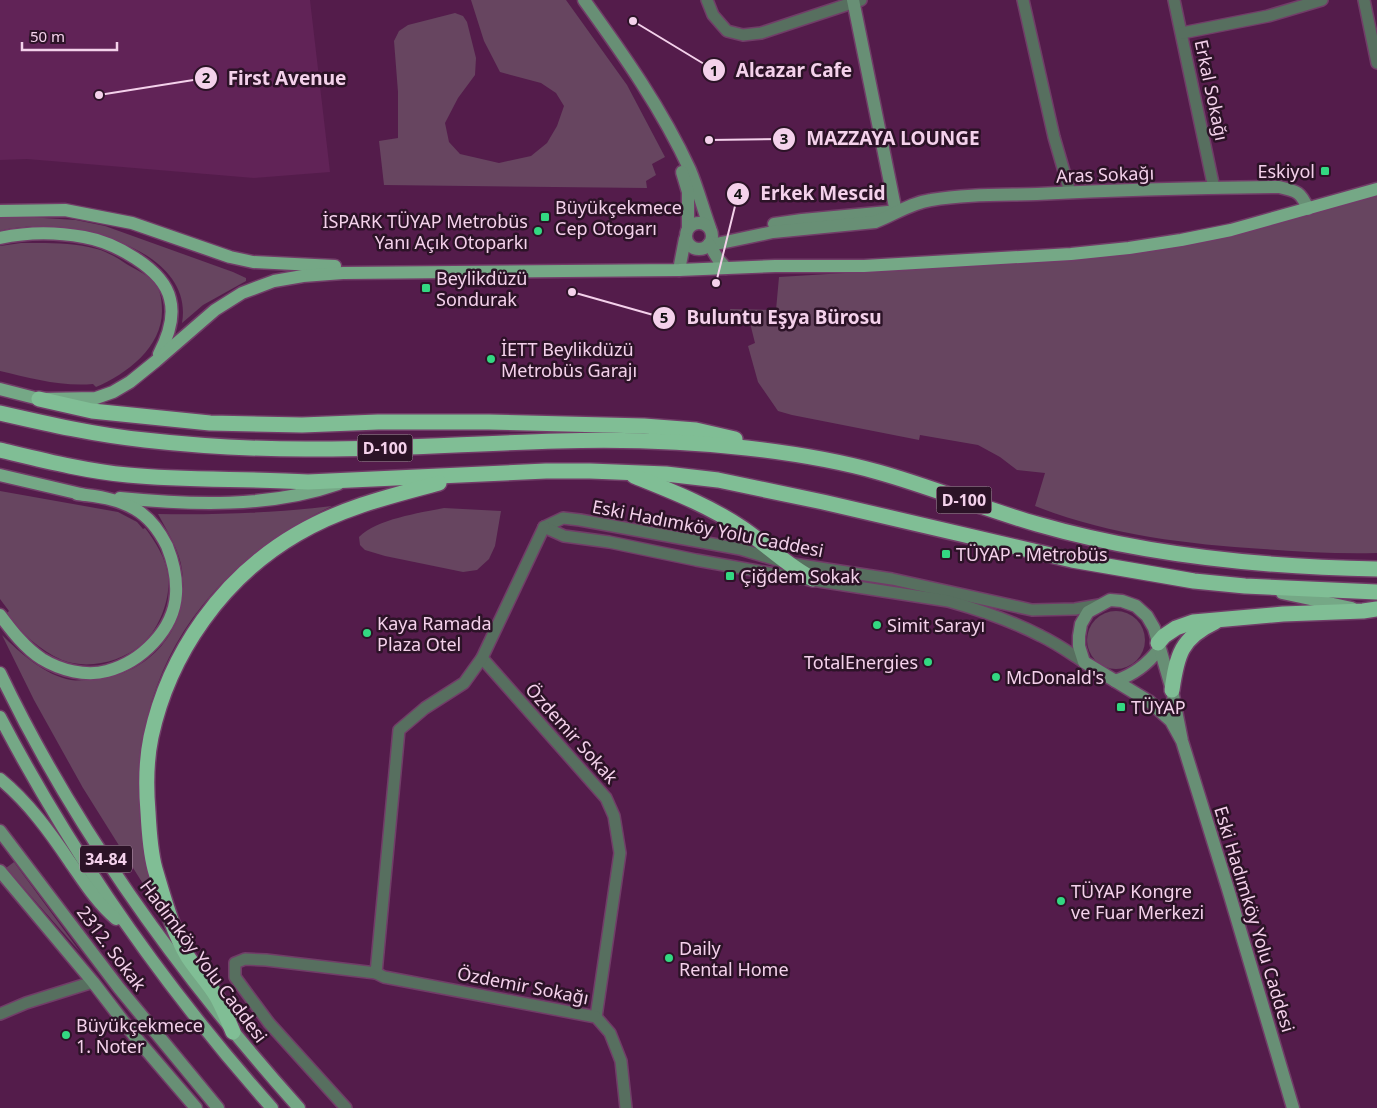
<svg xmlns="http://www.w3.org/2000/svg" width="1377" height="1108" viewBox="0 0 1377 1108" font-family="'Noto Sans',sans-serif">
<style>
.built{fill:#612357}
.green{fill:#674560}
.lines{fill:none;stroke-linecap:round;stroke-linejoin:round}
.street-casing{stroke:#713d68;stroke-width:14}
.secondary-casing{stroke:#713d68;stroke-width:15}
.primary-casing{stroke:#713d68;stroke-width:15}
.highway-casing{stroke:#713d68;stroke-width:18}
.street{stroke:#576f5f;stroke-width:11}
.secondary{stroke:#688f75;stroke-width:12}
.primary{stroke:#75a886;stroke-width:12}
.highway{stroke:#80be95;stroke-width:15}
.poi-dot{fill:#33d882;stroke:#2c1327;stroke-width:2}
.labels{text-anchor:middle;dominant-baseline:central;stroke-width:5;stroke-linejoin:round;paint-order:stroke}
.shield{fill:#2c1327;stroke:#b898b0;stroke-width:1}
.shield-label{font-size:16px;font-weight:bold;fill:#f4d1eb}
.street-label{font-size:18px;fill:#f4d1eb;stroke:#2c1327}
.poi-label{font-size:18px;fill:#f4d1eb;stroke:#2c1327;text-anchor:start}
.leader{fill:none;stroke:#f4d1eb;stroke-width:2}
.callout-dot{fill:#f4d1eb;stroke:#2c1327;stroke-width:2}
.mark-label{font-size:15px;text-anchor:middle;font-weight:bold;fill:#111}
.callout-label{font-size:19px;text-anchor:middle;font-weight:bold;fill:#f4d1eb;stroke:#2c1327;stroke-width:5;stroke-linejoin:round;paint-order:stroke}
</style>
<rect width="100%" height="100%" fill="#541c4b"/>
<polygon class="built" points="0,0 310,0 330,172 254,178 27,159 0,160"/>
<g class="green">
<polygon points="471,0 566,0 627,85 665,157 652,164 656,175 646,181 647,188 384,185 379,141 398,138 398,92 394,41 399,31 408,25 455,13 463,16 467,22 476,58 475,75 458,98 445,123 449,142 460,154 499,163 531,156 547,143 557,126 564,106 556,93 541,83 500,72 484,41"/>
<path d="M 1377,196 L 1377,553 C 1339,554 1301,552 1263,549 C 1185,544 1109,535 1035,506 L 1045,473 L 1017,470 L 1000,457 L 978,445 L 920,435 L 919,440 L 792,415 L 778,411 L 758,382 L 748,346 L 755,343 L 748,315 L 732,317 L 730,309 L 776,310 L 779,277 L 1091,258 L 1175,248 L 1263,228 Z"/>
<path d="M 27,217 L 76,220 L 105,226 L 233,272 L 246,278 L 246,281 L 203,305 L 182,323 C 196,244 56,214 0,231 L 0,218 Z"/>
<path d="M 21,243 C 46,243 72,242 97,249 C 108,252 119,259 128,265 C 137,270 150,276 156,285 C 161,292 162,302 162,311 C 162,347 127,374 96,387 L 93,384 C 62,387 30,378 0,371 L 0,246 Z"/>
<path d="M 0,491 L 118,512 L 137,522 L 143,529 L 145,528 C 155,541 166,558 168,576 C 171,599 159,630 141,645 C 121,662 87,670 62,660 C 39,650 22,633 6,614 L 9,611 L 0,599 Z"/>
<path d="M 332,506 C 214,563 138,659 139,795 C 139,829 147,863 154,896 L 150,895 L 83,788 L 34,700 L 2,635 C 19,652 46,676 71,680 C 75,681 81,680 86,680 C 146,679 191,631 182,570 C 180,551 167,531 158,514 C 217,515 274,513 332,506 Z"/>
<path d="M 444,508 L 501,511 L 495,546 L 489,559 L 477,570 L 463,572 L 385,556 L 365,550 L 360,545 L 359,537 C 377,519 419,513 444,508 Z"/>
<circle cx="1116" cy="640" r="29"/>
<polygon points="14,862 81,953 6,868"/>
</g>
<g class="lines">
<defs>
<g id="street">
<polyline points="707,0 713,15 727,31 743,35 761,33 861,0"/>
<polyline points="1023,0 1054,137 1070,192"/>
<polyline points="1174,0 1214,188"/>
<polyline points="1364,0 1377,63"/>
<polyline points="1182,33 1268,16 1322,0"/>
<polyline points="544,527 563,518 580,520 740,549 787,563 892,579 1032,610 1075,609 1099,605"/>
<path d="M 544,527 L 564,536 L 609,542 L 696,560 L 786,576 L 948,601 C 980,610 1012,621 1041,636 C 1056,643 1070,653 1084,662"/>
<polyline points="482,658 606,798 614,816 620,853 596,1017"/>
<polyline points="376,973 384,977 596,1017 610,1033 621,1061 626,1108"/>
<polyline points="0,1014 26,1003 93,982"/>
<polyline points="346,1108 269,1023 235,977 235,963 245,959 266,960 376,973 399,730 425,708 464,683 482,658 544,527"/>
</g>
<g id="secondary">
<path d="M 584,0 C 623,54 662,109 690,170 C 698,189 703,209 710,228"/>
<polyline points="853,0 896,212"/>
<polyline points="682,172 688,192 688,227"/>
<circle cx="699" cy="236" r="13"/>
<polyline points="774,224 802,220 888,212"/>
<path d="M 711,242 L 716,244 L 773,232 L 875,222 C 894,215 910,203 931,200 C 965,194 1002,195 1037,194 C 1117,190 1199,188 1279,187 C 1297,191 1301,192 1308,209"/>
<polyline points="709,244 718,259 726,268"/>
<polyline points="679,270 685,239"/>
<path d="M 1115,681 C 1133,675 1148,664 1159,649"/>
<polyline points="1182,741 1171,721 1150,702 1084,662 1079,646 1079,636 1081,624 1088,612 1110,600 1122,601 1136,606 1147,616 1154,628 1172,690 1182,741 1228,889 1293,1108"/>
<polyline points="0,831 119,988 218,1108"/>
<polyline points="0,871 93,982 136,1038 196,1108"/>
</g>
<g id="primary">
<polyline points="0,211 65,210 132,223 230,257 253,262 335,266"/>
<path d="M 0,238 C 27,232 56,232 84,237 C 113,242 163,268 170,299 C 175,318 168,337 159,354"/>
<polyline points="0,389 39,399 96,398 113,392 130,382 156,361 215,310 242,293 274,281 303,276 343,273 679,270 775,266 864,266 1071,254 1129,248 1181,240 1231,230 1377,189"/>
<polyline points="0,475 85,495"/>
<path d="M 120,498 C 192,505 269,508 338,484"/>
<polyline points="1282,593 1352,608"/>
<path d="M 0,615 C 12,631 25,648 42,659 C 60,670 86,677 107,671 C 141,662 174,630 176,594 C 177,578 173,561 167,546 C 160,532 149,517 135,509 C 118,499 97,496 77,494"/>
<path d="M 0,673 C 76,832 182,977 299,1108"/>
<path d="M 0,717 C 74,858 166,989 272,1108"/>
<path d="M 0,779 C 28,802 50,832 70,862 C 84,882 97,903 116,919"/>
</g>
<g id="highway">
<polyline points="39,399 92,411 210,423 302,425 378,422 489,422 644,426 696,430 735,439"/>
<path d="M 0,413 C 48,424 96,435 145,440 C 198,446 252,449 306,449 C 390,450 474,443 558,441 C 621,439 684,441 747,448 C 791,453 835,460 878,472 C 932,487 984,509 1037,524 C 1148,556 1263,567 1377,569"/>
<path d="M 0,450 C 42,460 85,471 128,475 C 188,481 248,478 308,482 L 546,471 L 590,471 L 666,474 L 718,480 L 823,502 L 1072,560 L 1142,572 L 1194,581 L 1245,586 L 1377,592"/>
<path d="M 634,476 C 671,491 708,505 742,528 C 766,544 787,566 813,579"/>
<polyline points="1158,643 1164,636 1176,628 1193,622 1283,614 1363,611 1377,609"/>
<path d="M 1172,690 C 1177,655 1181,638 1215,622"/>
<path d="M 233,1032 C 228,1020 223,1008 217,997 C 209,983 197,971 188,957 C 172,930 164,899 155,869 C 150,851 149,831 148,812 C 146,788 146,761 151,737 C 169,653 223,577 297,534 C 341,508 390,496 439,483"/>
</g>
</defs>
<use href="#street" class="street-casing"/>
<use href="#secondary" class="secondary-casing"/>
<use href="#primary" class="primary-casing"/>
<use href="#highway" class="highway-casing"/>
<use href="#street" class="street"/>
<use href="#secondary" class="secondary"/>
<use href="#primary" class="primary"/>
<use href="#highway" class="highway"/>
</g>
<g class="poi-dot">
<rect x="1320" y="166" width="10" height="10" rx="2.5"/>
<rect x="540" y="212" width="10" height="10" rx="2.5"/>
<circle cx="538" cy="231" r="5"/>
<rect x="421" y="283" width="10" height="10" rx="2.5"/>
<circle cx="491" cy="359" r="5"/>
<rect x="941" y="549" width="10" height="10" rx="2.5"/>
<rect x="725" y="571" width="10" height="10" rx="2.5"/>
<circle cx="877" cy="625" r="5"/>
<circle cx="367" cy="633" r="5"/>
<circle cx="928" cy="662" r="5"/>
<circle cx="996" cy="677" r="5"/>
<rect x="1116" y="702" width="10" height="10" rx="2.5"/>
<circle cx="1061" cy="901" r="5"/>
<circle cx="669" cy="958" r="5"/>
<circle cx="66" cy="1035" r="5"/>
</g>
<g class="labels">
<g class="shield">
<rect x="357.5" y="434.5" width="55" height="27" rx="4"/>
<rect x="936.5" y="486.5" width="55" height="27" rx="4"/>
<rect x="80" y="845.5" width="52" height="27" rx="4"/>
</g>
<g class="shield-label">
<text x="385" y="448">D-100</text>
<text x="964" y="500">D-100</text>
<text x="106" y="859">34-84</text>
</g>
<g class="street-label">
<text transform="translate(1212 90) rotate(78)">Erkal Sokağı</text>
<text transform="translate(1105 174) rotate(-2)">Aras Sokağı</text>
<text transform="translate(708 528) rotate(11)">Eski Hadımköy Yolu Caddesi</text>
<text transform="translate(572 733) rotate(48)">Özdemir Sokak</text>
<text transform="translate(1255 919) rotate(73)">Eski Hadımköy Yolu Caddesi</text>
<text transform="translate(112 948) rotate(53)">2312. Sokak</text>
<text transform="translate(204 961) rotate(53)">Hadımköy Yolu Caddesi</text>
<text transform="translate(523 985) rotate(11)">Özdemir Sokağı</text>
</g>
<g class="poi-label">
<text x="1315" y="171" text-anchor="end">Eskiyol</text>
<text x="555" y="207">Büyükçekmece<tspan x="555" dy="21">Cep Otogarı</tspan></text>
<text x="528" y="221" text-anchor="end">İSPARK TÜYAP Metrobüs<tspan x="528" dy="21">Yanı Açık Otoparkı</tspan></text>
<text x="436" y="278">Beylikdüzü<tspan x="436" dy="21">Sondurak</tspan></text>
<text x="501" y="349">İETT Beylikdüzü<tspan x="501" dy="21">Metrobüs Garajı</tspan></text>
<text x="956" y="554">TÜYAP - Metrobüs</text>
<text x="740" y="576">Çiğdem Sokak</text>
<text x="377" y="623">Kaya Ramada<tspan x="377" dy="21">Plaza Otel</tspan></text>
<text x="887" y="625">Simit Sarayı</text>
<text x="918" y="662" text-anchor="end">TotalEnergies</text>
<text x="1006" y="677">McDonald's</text>
<text x="1131" y="707">TÜYAP</text>
<text x="1071" y="891">TÜYAP Kongre<tspan x="1071" dy="21">ve Fuar Merkezi</tspan></text>
<text x="679" y="948">Daily<tspan x="679" dy="21">Rental Home</tspan></text>
<text x="76" y="1025">Büyükçekmece<tspan x="76" dy="21">1. Noter</tspan></text>
</g>
</g>
<path class="leader" d="M633 21L714 70M99 95L206 78M709 140L784 139M716 283L738 194M572 292L664 318"/>
<g class="callout-dot">
<circle cx="633" cy="21" r="5"/>
<circle cx="99" cy="95" r="5"/>
<circle cx="709" cy="140" r="5"/>
<circle cx="716" cy="283" r="5"/>
<circle cx="572" cy="292" r="5"/>
<circle cx="714" cy="70" r="12"/>
<circle cx="206" cy="78" r="12"/>
<circle cx="784" cy="139" r="12"/>
<circle cx="738" cy="194" r="12"/>
<circle cx="664" cy="318" r="12"/>
</g>
<g class="mark-label">
<text x="714" y="76">1</text>
<text x="206" y="83">2</text>
<text x="784" y="144">3</text>
<text x="738" y="199">4</text>
<text x="664" y="323">5</text>
</g>
<g class="callout-label">
<text x="794" y="77">Alcazar Cafe</text>
<text x="287" y="85">First Avenue</text>
<text x="893" y="145">MAZZAYA LOUNGE</text>
<text x="823" y="200">Erkek Mescid</text>
<text x="784" y="324">Buluntu Eşya Bürosu</text>
</g>
<path d="M22 42v8h95v-8" fill="none" stroke="#f4d1eb" stroke-width="2.5"/>
<text x="30" y="42" font-size="15" fill="#f4d1eb" stroke="#2c1327" stroke-width="4" paint-order="stroke">50 m</text>
</svg>
